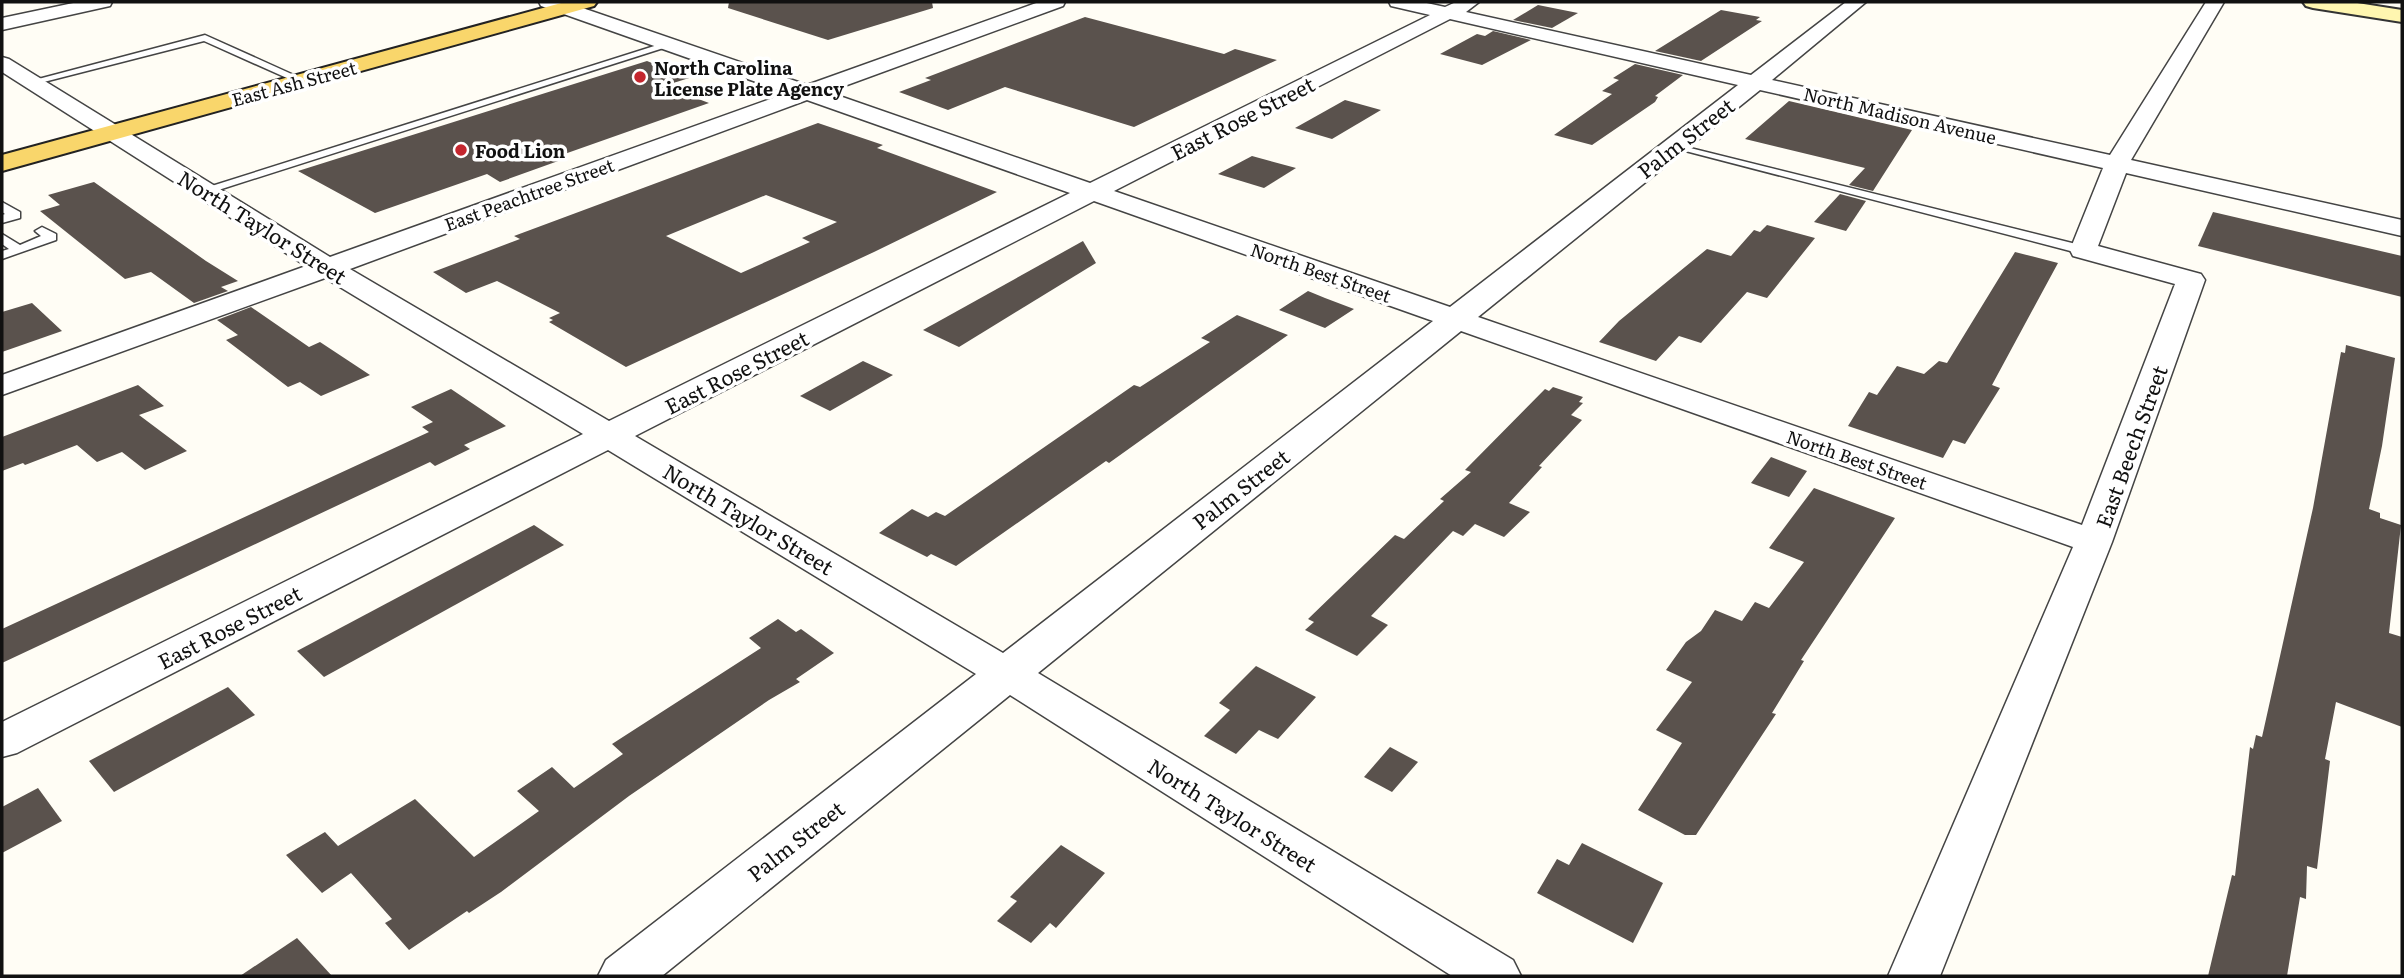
<svg xmlns="http://www.w3.org/2000/svg" width="2404" height="978" viewBox="0 0 2404 978" font-family="Literata,serif">
<style>
.building{fill:#5a524d;fill-rule:evenodd}
.lines{fill:none;stroke-linecap:round;stroke-linejoin:round}
.lane-casing{stroke:#444;stroke-width:3}
.street-casing{stroke:#444;stroke-width:3}
.secondary-casing{stroke:#333;stroke-width:4}
.primary-casing{stroke:#222;stroke-width:4}
.lane{fill:#fff;fill-rule:evenodd}
.street{fill:#fff;fill-rule:evenodd}
.secondary{fill:#fff6b0;fill-rule:evenodd}
.primary{fill:#f9d66b;fill-rule:evenodd}
.poi-dot{fill:#c4262e;stroke:#fff;stroke-width:2.5}
.labels{text-anchor:middle;dominant-baseline:central;stroke-width:7;stroke-linejoin:round;paint-order:stroke}
.far-poi-label{font-size:18px;font-weight:bold;fill:#111;stroke:#fff;text-anchor:start}
.far-street-label{font-size:18px;fill:#111;stroke:#fff}
.street-label{font-size:21px;fill:#111;stroke:#fff}
</style>
<rect width="100%" height="100%" fill="#fffdf5"/>
<g class="building">
<polygon points="729,2 932,2 933,8 828,40 728,8"/>
<polygon points="1538,5 1578,13 1552,28 1513,20"/>
<polygon points="1721,10 1760,17 1756,20 1762,21 1701,61 1655,51"/>
<polygon points="1085,17 1224,54 1235,49 1277,60 1134,127 1005,87 948,110 899,92 931,80 925,78"/>
<polygon points="1493,31 1531,40 1482,65 1440,54 1477,34 1485,36"/>
<polygon points="647,61 689,78 664,86 709,103 556,157 561,160 500,182 487,174 375,213 298,171"/>
<polygon points="1635,64 1683,75 1655,96 1658,97 1655,102 1592,145 1554,135 1612,94 1602,91 1619,80 1613,78"/>
<polygon points="1345,100 1381,110 1332,139 1295,128"/>
<polygon points="1789,101 1912,130 1873,191 1849,185 1865,168 1745,139"/>
<path d="M 818,123 L 883,145 L 877,148 L 997,192 L 874,252 L 626,367 L 549,322 L 553,320 L 549,318 L 560,313 L 497,281 L 466,293 L 433,272 L 520,239 L 514,236 ZM 766,195 L 837,222 L 802,238 L 810,242 L 741,273 L 666,236 Z"/>
<polygon points="1252,156 1296,168 1264,188 1218,174"/>
<polygon points="94,182 206,261 238,281 221,287 228,291 194,303 151,272 125,279 40,211 60,205 48,195"/>
<polygon points="1840,194 1866,201 1846,231 1814,222"/>
<polygon points="2213,212 2402,256 2402,297 2198,246"/>
<polygon points="1767,225 1815,238 1767,298 1747,292 1701,343 1679,336 1656,361 1599,342 1619,321 1707,249 1731,256 1754,230 1760,232"/>
<polygon points="1083,241 1096,263 959,347 923,330"/>
<polygon points="2015,252 2058,263 1992,385 2000,388 1965,444 1953,440 1943,458 1848,426 1869,392 1877,395 1897,366 1924,374 1939,361 1947,363"/>
<polygon points="1308,291 1325,298 1354,309 1325,328 1279,310"/>
<polygon points="32,303 62,331 2,352 2,312"/>
<polygon points="251,307 309,347 320,342 370,375 321,396 300,382 288,387 226,340 238,335 217,320"/>
<polygon points="1237,315 1288,335 1109,463 1106,461 956,566 931,554 927,557 879,533 912,509 928,517 936,512 945,516 1134,385 1140,387 1210,342 1201,338"/>
<polygon points="2346,345 2395,358 2382,446 2369,509 2380,513 2380,518 2401,525 2389,633 2402,637 2402,727 2336,702 2325,759 2330,761 2317,869 2307,866 2306,899 2300,897 2287,976 2208,976 2232,875 2235,876 2250,747 2253,749 2256,735 2262,737 2313,508 2341,352 2345,353"/>
<polygon points="863,361 893,375 830,411 800,396"/>
<polygon points="138,385 164,406 139,415 187,451 145,470 122,452 97,462 77,445 25,465 23,463 2,471 2,437"/>
<polygon points="1553,387 1583,397 1579,402 1583,403 1571,415 1582,420 1539,466 1542,467 1509,503 1530,512 1504,537 1475,524 1463,536 1453,531 1371,616 1388,625 1357,656 1305,630 1314,622 1308,619 1395,535 1404,539 1444,501 1440,499 1471,472 1465,470 1545,389 1549,391"/>
<polygon points="451,389 506,426 464,445 470,449 435,466 430,462 2,663 2,629 429,432 422,427 433,422 411,407"/>
<polygon points="1771,457 1807,471 1789,497 1751,483"/>
<polygon points="1814,488 1895,518 1801,660 1804,661 1772,713 1776,714 1696,835 1685,835 1638,810 1682,743 1656,730 1692,682 1666,670 1686,642 1701,631 1715,610 1742,621 1755,602 1769,608 1804,562 1769,548"/>
<polygon points="534,525 564,545 324,677 297,651"/>
<polygon points="778,619 796,632 801,629 834,653 796,679 800,682 769,700 629,796 501,892 469,913 467,911 409,950 385,923 392,919 351,873 322,893 286,855 325,832 338,846 415,799 474,857 539,811 517,791 552,767 574,788 623,754 612,744 761,648 749,638"/>
<polygon points="1256,666 1316,697 1278,739 1259,730 1236,754 1204,736 1230,710 1219,703"/>
<polygon points="228,687 255,715 114,792 89,761"/>
<polygon points="1390,747 1418,762 1392,792 1364,777"/>
<polygon points="38,788 62,821 2,853 2,807"/>
<polygon points="1582,843 1663,883 1633,943 1537,893 1557,859 1569,865"/>
<polygon points="1061,845 1105,873 1056,928 1050,923 1031,943 997,921 1017,901 1010,897"/>
<polygon points="297,938 332,976 240,976"/>
</g>
<g class="lines">
<defs>
<g id="lane">
<polygon points="205,35 307,81 298,83 204,41 32,85 27,82"/>
<polygon points="667,42 676,44 209,193 205,194 199,190"/>
<polygon points="1670,143 2088,247 2090,250 2088,253 2078,253 1670,147"/>
<polygon points="2,202 20,212 20,218 2,223 2,215 5,214 2,212"/>
<polygon points="42,227 56,234 56,240 2,259 2,251 9,249 2,244 2,234 20,245 41,236 35,231"/>
</g>
<g id="street">
<polygon points="78,2 112,2 110,6 2,30 2,18"/>
<path d="M 539,2 L 565,2 L 807,85 L 1039,2 L 1065,2 L 1063,6 L 828,92 L 1090,183 L 1430,15 L 1391,6 L 1389,2 L 1422,2 L 1445,7 L 1456,2 L 1479,2 L 1466,12 L 1751,75 L 1846,2 L 1866,2 L 1772,80 L 2110,155 L 2206,2 L 2224,2 L 2131,160 L 2402,220 L 2402,236 L 2126,173 L 2098,246 L 2201,274 L 2205,280 L 2112,542 L 1940,976 L 1888,976 L 2073,547 L 1461,331 L 1038,673 L 1513,960 L 1521,976 L 1452,976 L 1010,695 L 662,976 L 598,976 L 606,960 L 976,674 L 608,450 L 17,753 L 2,757 L 2,722 L 583,434 L 325,278 L 2,395 L 2,375 L 306,266 L 2,72 L 2,57 L 9,59 L 330,257 L 787,93 L 541,6 ZM 1450,19 L 1738,85 L 1450,307 L 1114,191 ZM 1760,90 L 2103,168 L 2070,250 L 2073,256 L 2175,284 L 2082,525 L 1478,317 ZM 807,100 L 1070,193 L 609,421 L 350,269 ZM 1094,201 L 1433,321 L 1003,653 L 635,436 Z"/>
</g>
<polygon id="secondary" points="2303,2 2351,2 2402,10 2402,22 2313,8 2306,6"/>
<polygon id="primary" points="565,2 597,2 594,6 2,171 2,155"/>
</defs>
<use href="#lane" class="lane-casing"/>
<use href="#street" class="street-casing"/>
<use href="#secondary" class="secondary-casing"/>
<use href="#primary" class="primary-casing"/>
<use href="#lane" class="lane"/>
<use href="#street" class="street"/>
<use href="#secondary" class="secondary"/>
<use href="#primary" class="primary"/>
</g>
<g class="poi-dot">
<circle cx="640" cy="77" r="7"/>
<circle cx="461" cy="150" r="7"/>
</g>
<g class="labels">
<g class="far-poi-label">
<text x="654" y="67">North Carolina<tspan x="654" dy="21">License Plate Agency</tspan></text>
<text x="475" y="150">Food Lion</text>
</g>
<g class="far-street-label">
<text transform="translate(294 83) rotate(-15)">East Ash Street</text>
<text transform="translate(1900 115) rotate(13)">North Madison Avenue</text>
<text transform="translate(529 194) rotate(-20)">East Peachtree Street</text>
<text transform="translate(1321 272) rotate(19)">North Best Street</text>
<text transform="translate(1857 459) rotate(19)">North Best Street</text>
</g>
<g class="street-label">
<text transform="translate(1242 117) rotate(-27)">East Rose Street</text>
<text transform="translate(1685 137) rotate(-38)">Palm Street</text>
<text transform="translate(263 226) rotate(32)">North Taylor Street</text>
<text transform="translate(736 371) rotate(-27)">East Rose Street</text>
<text transform="translate(2130 446) rotate(-70)">East Beech Street</text>
<text transform="translate(1240 488) rotate(-38)">Palm Street</text>
<text transform="translate(749 518) rotate(31)">North Taylor Street</text>
<text transform="translate(229 626) rotate(-27)">East Rose Street</text>
<text transform="translate(1233 814) rotate(32)">North Taylor Street</text>
<text transform="translate(795 840) rotate(-38)">Palm Street</text>
</g>
</g>
<rect width="2404" height="978" fill="none" stroke="#111111" stroke-width="7"/>
</svg>
